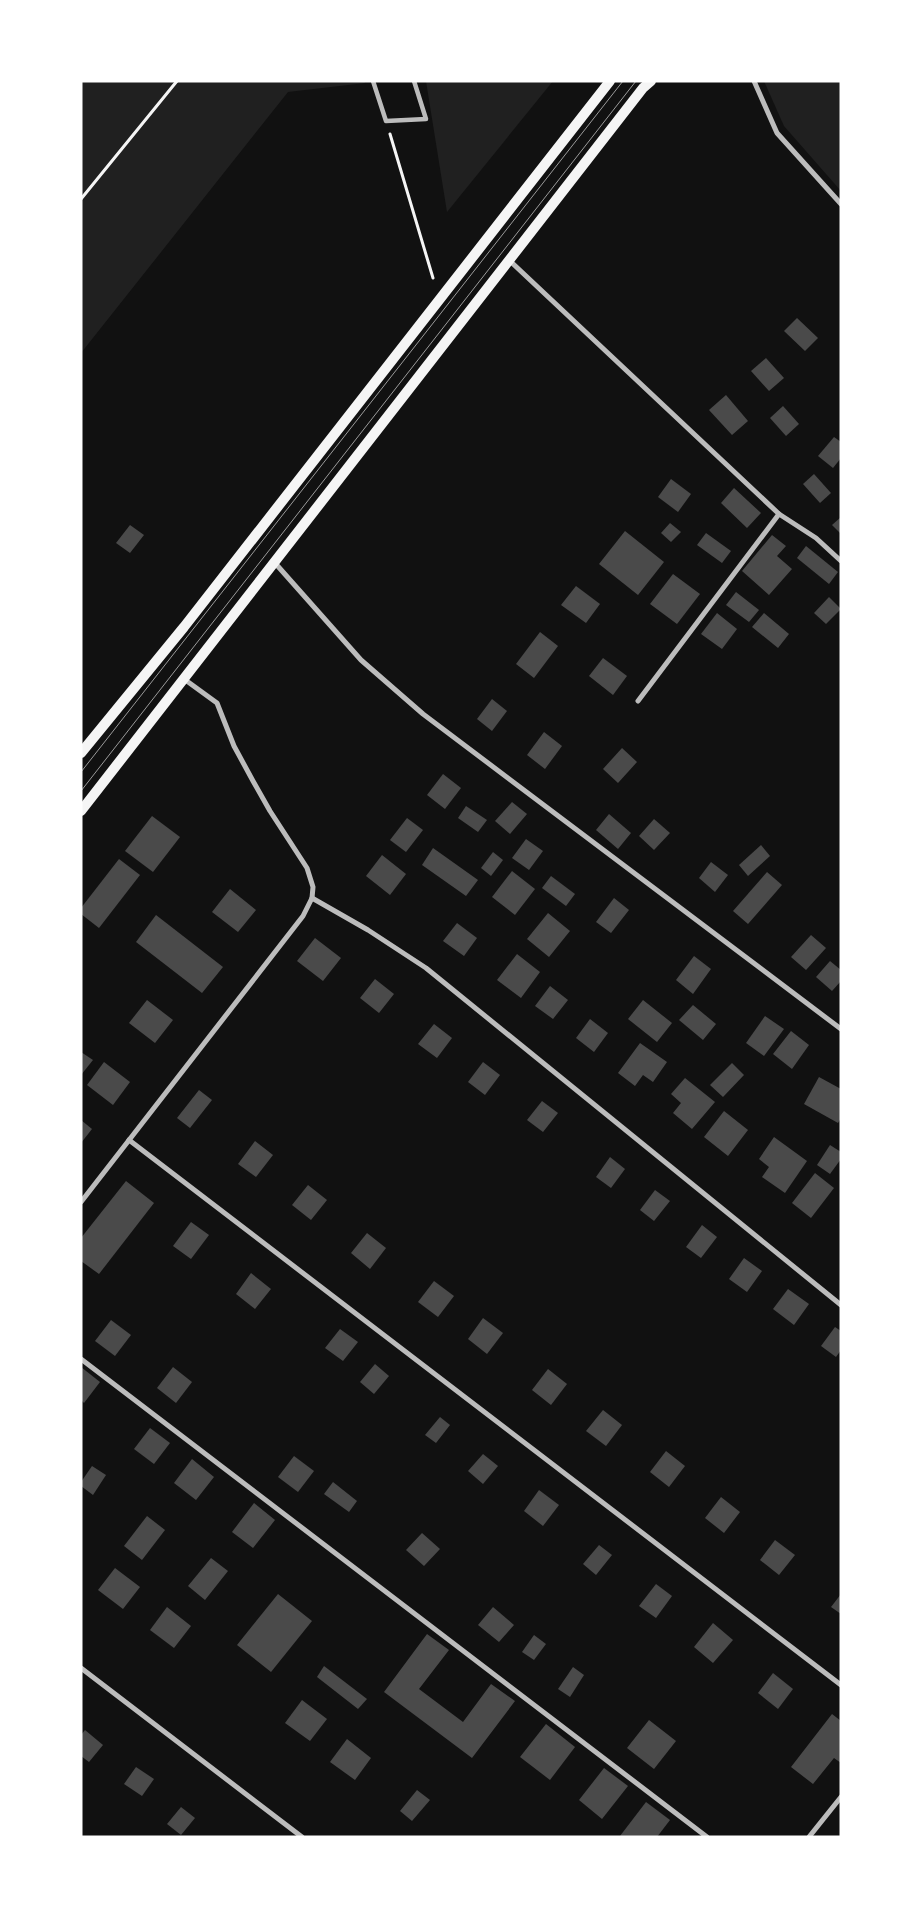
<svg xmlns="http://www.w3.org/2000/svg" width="922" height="1918" viewBox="0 0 922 1918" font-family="Raleway,sans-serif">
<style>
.green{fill:#202020}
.building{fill:#4a4a4a}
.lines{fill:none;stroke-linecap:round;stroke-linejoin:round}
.path{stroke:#f5f5f5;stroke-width:3}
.pedestrian{stroke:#bcbcbc;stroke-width:4.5}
.minor{stroke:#bcbcbc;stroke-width:5}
.secondary{stroke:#f5f5f5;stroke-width:10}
.tram{stroke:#9a9a9a;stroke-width:1}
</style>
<rect width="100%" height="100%" fill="#111"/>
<g class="green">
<polygon points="81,81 364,81 365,83 288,92 81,353"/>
<polygon points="426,81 553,81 447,212"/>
<polygon points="764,81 841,81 841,191 784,126"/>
</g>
<g class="building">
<polygon points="797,318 818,338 805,351 784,331"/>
<polygon points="766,358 784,378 769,391 751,371"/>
<polygon points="726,395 748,421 732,435 709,410"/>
<polygon points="783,406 799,424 786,436 770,418"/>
<polygon points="834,437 841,442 841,458 833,468 818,456"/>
<polygon points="814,474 831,493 820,503 803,484"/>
<polygon points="671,479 691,494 678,512 658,497"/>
<polygon points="734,488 761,513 747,528 721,503"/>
<polygon points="841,517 841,534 832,525"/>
<polygon points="670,523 681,532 671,542 661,533"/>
<polygon points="130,525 144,535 130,553 116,543"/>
<polygon points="625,531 664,562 638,595 599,564"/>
<polygon points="706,533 731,551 722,563 697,545"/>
<polygon points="772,535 786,546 777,556 792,569 769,595 742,571"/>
<polygon points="806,546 838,572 829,584 797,558"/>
<polygon points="673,574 700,594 677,624 650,604"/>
<polygon points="576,586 600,604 586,623 561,605"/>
<polygon points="736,592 759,610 749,622 726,605"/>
<polygon points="829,597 841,609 826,624 814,613"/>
<polygon points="717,613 737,629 722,649 701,634"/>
<polygon points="764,613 789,634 778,648 752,627"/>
<polygon points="540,632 558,646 534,678 516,664"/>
<polygon points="603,658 627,676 613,695 589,676"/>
<polygon points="492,699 507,711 492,731 477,719"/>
<polygon points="544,732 562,746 545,769 527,755"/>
<polygon points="622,748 637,762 618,783 603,769"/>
<polygon points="443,774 461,788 445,809 427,795"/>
<polygon points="512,802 527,814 510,834 495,821"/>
<polygon points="466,806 487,820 478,832 458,818"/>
<polygon points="609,814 631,833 618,849 596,830"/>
<polygon points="152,816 180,837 153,872 125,851"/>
<polygon points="407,818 423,830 406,852 390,840"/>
<polygon points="654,819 670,833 654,850 639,836"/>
<polygon points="526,839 543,851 529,870 512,858"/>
<polygon points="761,845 770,856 748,876 739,865"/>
<polygon points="433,848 478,880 466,896 422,865"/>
<polygon points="493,852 503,860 491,876 481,868"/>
<polygon points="382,855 406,874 390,895 366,876"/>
<polygon points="119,859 140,875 99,928 81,914 81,908"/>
<polygon points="711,862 728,875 715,892 699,878"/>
<polygon points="512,871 535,889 515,915 492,897"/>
<polygon points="767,872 782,885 748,924 733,911"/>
<polygon points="551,876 575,894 566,906 542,888"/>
<polygon points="230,889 256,910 238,932 212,912"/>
<polygon points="614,898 629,910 611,933 596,922"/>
<polygon points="548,913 570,931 549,957 527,939"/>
<polygon points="156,915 223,967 202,993 136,942"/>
<polygon points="457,923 477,938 464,956 443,941"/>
<polygon points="811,935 826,948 806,970 791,957"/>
<polygon points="315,938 341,958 323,981 297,961"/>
<polygon points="517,954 540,972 521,998 497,980"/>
<polygon points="694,956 711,969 693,994 676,980"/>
<polygon points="830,961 841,970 841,981 832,991 816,977"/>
<polygon points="375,979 394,994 379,1013 360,998"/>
<polygon points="550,986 568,1000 553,1019 535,1006"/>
<polygon points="147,1000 173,1020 155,1043 129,1023"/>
<polygon points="643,1000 672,1023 657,1042 628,1019"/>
<polygon points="693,1005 716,1024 703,1040 679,1020"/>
<polygon points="765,1016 784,1029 764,1056 746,1043"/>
<polygon points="590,1019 608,1033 594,1052 576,1038"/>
<polygon points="434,1024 452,1038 437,1058 418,1044"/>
<polygon points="791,1031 809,1045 792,1069 773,1054"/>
<polygon points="640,1043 667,1062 653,1082 643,1075 635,1086 618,1073"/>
<polygon points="81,1052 93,1060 81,1075"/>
<polygon points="104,1062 130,1082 113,1105 87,1085"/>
<polygon points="483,1062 500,1075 485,1095 468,1082"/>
<polygon points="732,1063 744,1075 723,1097 710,1085"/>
<polygon points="819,1077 841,1089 841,1118 838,1123 804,1104"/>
<polygon points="685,1078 715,1102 692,1129 673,1113 681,1103 671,1094"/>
<polygon points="199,1090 212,1100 190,1128 177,1118"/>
<polygon points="542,1101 558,1113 543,1132 527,1120"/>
<polygon points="724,1111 748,1130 728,1156 704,1137"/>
<polygon points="81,1120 92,1129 81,1143"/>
<polygon points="774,1137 807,1161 785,1193 762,1177 769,1167 759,1159"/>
<polygon points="255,1141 273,1155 256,1177 238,1164"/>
<polygon points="830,1145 841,1152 841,1159 830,1174 817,1165"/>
<polygon points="610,1157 625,1169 611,1188 596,1177"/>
<polygon points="815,1173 834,1188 811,1218 792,1203"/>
<polygon points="126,1181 154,1203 99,1274 81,1261 81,1238"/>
<polygon points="308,1185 327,1200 311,1220 292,1205"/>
<polygon points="655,1190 670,1201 654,1221 640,1210"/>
<polygon points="191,1222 209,1235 191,1259 173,1246"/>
<polygon points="702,1225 717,1237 701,1258 686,1247"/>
<polygon points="367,1233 386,1248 370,1269 351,1253"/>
<polygon points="744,1258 762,1271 747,1292 729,1279"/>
<polygon points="251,1273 271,1289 255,1309 236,1294"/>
<polygon points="434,1281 454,1296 438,1317 418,1302"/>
<polygon points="788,1289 809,1304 794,1325 773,1309"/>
<polygon points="483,1318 503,1333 487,1354 468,1339"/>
<polygon points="111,1320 131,1335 115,1356 95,1341"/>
<polygon points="835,1327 841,1331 841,1350 836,1357 821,1346"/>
<polygon points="340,1329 358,1342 343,1361 325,1348"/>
<polygon points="375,1364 389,1376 374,1394 360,1382"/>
<polygon points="81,1367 100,1382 84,1403 81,1400"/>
<polygon points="173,1367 192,1382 176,1403 157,1388"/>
<polygon points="548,1369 567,1384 551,1405 532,1390"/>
<polygon points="603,1410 622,1425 606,1446 586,1431"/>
<polygon points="440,1417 450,1425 436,1443 425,1435"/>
<polygon points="150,1428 170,1443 154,1464 134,1449"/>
<polygon points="666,1451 685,1466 669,1487 650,1472"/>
<polygon points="483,1454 498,1466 483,1484 468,1471"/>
<polygon points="294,1456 314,1471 298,1492 278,1477"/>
<polygon points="192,1459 214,1477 196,1500 174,1483"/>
<polygon points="92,1466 106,1475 93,1495 81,1486 81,1482"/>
<polygon points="333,1482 357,1501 349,1512 324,1494"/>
<polygon points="539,1490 559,1505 543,1526 524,1511"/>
<polygon points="721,1497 740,1512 724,1533 705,1518"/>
<polygon points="254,1503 275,1520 253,1548 232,1532"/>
<polygon points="147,1516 165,1530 142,1560 124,1546"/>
<polygon points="422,1533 440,1549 424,1566 406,1550"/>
<polygon points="775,1540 795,1555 779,1575 760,1560"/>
<polygon points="599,1545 612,1555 596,1575 583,1564"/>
<polygon points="211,1558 228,1571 205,1600 188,1586"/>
<polygon points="115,1568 140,1587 123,1609 98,1590"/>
<polygon points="656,1584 672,1596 656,1618 639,1606"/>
<polygon points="278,1594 312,1621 271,1672 237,1645"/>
<polygon points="841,1594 841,1614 831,1607"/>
<polygon points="167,1607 191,1626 174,1648 150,1630"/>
<polygon points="493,1607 514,1625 499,1642 478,1625"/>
<polygon points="713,1623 733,1640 713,1663 694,1647"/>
<polygon points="427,1634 449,1650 419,1689 463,1722 491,1684 515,1701 472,1758 384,1692"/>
<polygon points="534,1635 546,1644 534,1660 522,1652"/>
<polygon points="324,1666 367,1699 358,1709 317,1677"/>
<polygon points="573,1667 584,1675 570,1697 558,1689"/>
<polygon points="773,1673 793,1689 778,1709 758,1693"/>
<polygon points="302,1700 327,1719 310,1741 285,1723"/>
<polygon points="832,1714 841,1721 841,1763 834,1758 813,1784 791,1767"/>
<polygon points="649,1720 676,1741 654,1769 627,1748"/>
<polygon points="546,1724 575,1747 550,1780 520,1757"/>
<polygon points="85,1730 103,1745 89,1762 81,1756 81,1735"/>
<polygon points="347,1739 371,1758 355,1780 330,1762"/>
<polygon points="136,1767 154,1779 142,1796 124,1784"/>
<polygon points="604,1768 628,1786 602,1819 579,1800"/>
<polygon points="417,1790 430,1800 412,1821 400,1811"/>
<polygon points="646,1802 670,1820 657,1837 622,1837 620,1836"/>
<polygon points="181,1807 195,1818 181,1835 167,1824"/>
</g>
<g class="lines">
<g class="path">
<polyline points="390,134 433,278"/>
<polyline points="81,199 177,81"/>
</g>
<polyline class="pedestrian" points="373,81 386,121 426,119 414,81"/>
<g class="minor">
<polyline points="754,81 777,133 841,204"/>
<polyline points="509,260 779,514 816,538 841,561"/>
<polyline points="275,563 361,660 423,714 841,1029"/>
<polyline points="638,701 779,514"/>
<polyline points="312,898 368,930 426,968 841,1305"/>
<polyline points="129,1140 841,1685"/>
<polyline points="81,1202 303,916 312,898 313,887 307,868 270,811 253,781 234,746 217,703 184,679"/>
<polyline points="81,1359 707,1837"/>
<polyline points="81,1668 302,1837"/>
<polyline points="809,1837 841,1797"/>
</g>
<g class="secondary">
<polyline points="81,753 184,627 610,81"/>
<polyline points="81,811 643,88 651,81"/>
</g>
<g class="tram">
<polyline points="81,772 623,81"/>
<polyline points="81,791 636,81"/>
</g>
</g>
<rect width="922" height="1918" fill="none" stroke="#ffffff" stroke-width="165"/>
</svg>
